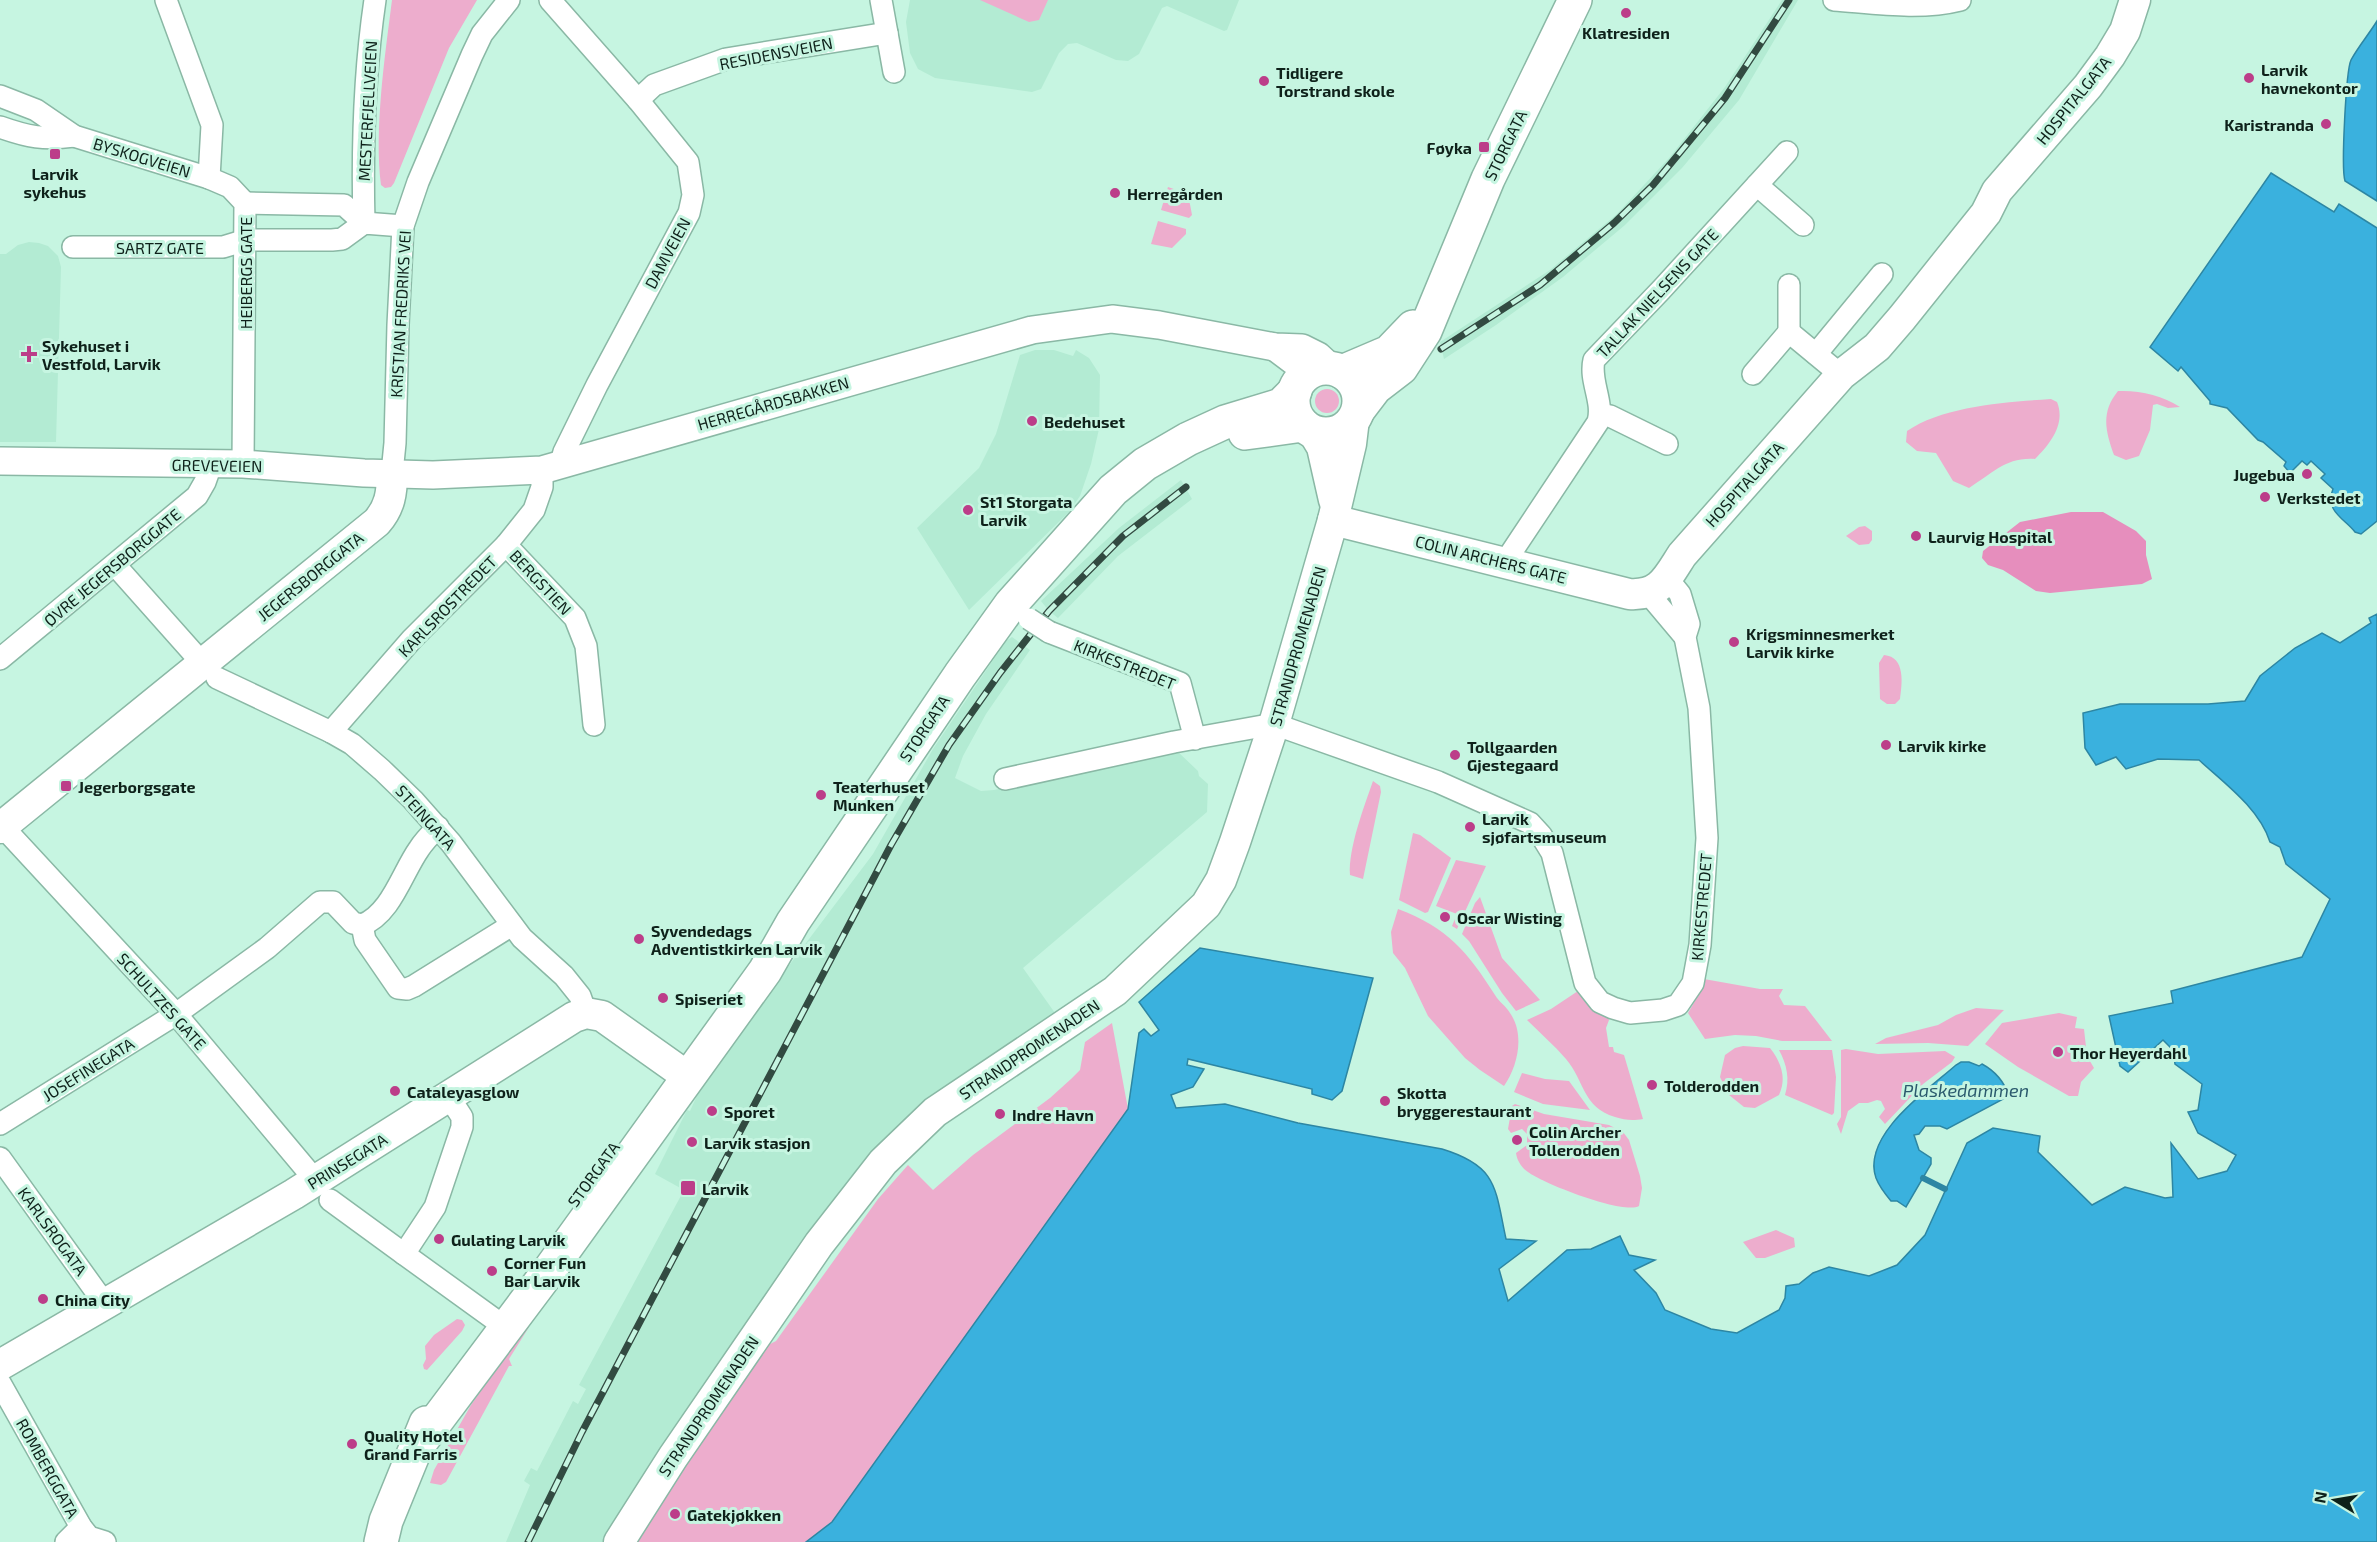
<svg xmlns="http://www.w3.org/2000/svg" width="2377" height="1542" viewBox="0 0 2377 1542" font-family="'Exo 2',sans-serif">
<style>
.built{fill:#b3ebd3}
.green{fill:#edadcd}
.forest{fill:#e68ebd}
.water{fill:#3ab1de;stroke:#2d86a3;stroke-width:1.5}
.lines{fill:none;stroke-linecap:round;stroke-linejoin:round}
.stream{stroke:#2d86a3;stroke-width:6}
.minor-casing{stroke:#8ab8a5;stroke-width:24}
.tertiary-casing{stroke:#8ab8a5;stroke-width:30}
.secondary-casing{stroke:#8ab8a5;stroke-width:33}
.primary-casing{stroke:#8ab8a5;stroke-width:36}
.minor{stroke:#fff;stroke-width:21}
.tertiary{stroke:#fff;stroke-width:27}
.secondary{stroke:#fff;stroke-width:30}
.primary{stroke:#fff;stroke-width:33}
.rail-casing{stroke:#324a41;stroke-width:7}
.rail{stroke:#c6f5e1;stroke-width:4.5;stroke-dasharray:14;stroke-linecap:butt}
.minor-bridge-casing{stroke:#8ab8a5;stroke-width:24;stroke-linecap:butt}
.minor-bridge{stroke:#fff;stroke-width:21}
.poi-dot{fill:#bc3d89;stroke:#c6f5e1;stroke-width:2}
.labels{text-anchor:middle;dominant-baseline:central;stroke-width:6;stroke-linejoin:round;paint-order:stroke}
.poi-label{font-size:16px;font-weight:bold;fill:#0e211a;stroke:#c6f5e1;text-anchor:start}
.street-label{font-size:16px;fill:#0e211a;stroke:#c6f5e1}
.water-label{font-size:18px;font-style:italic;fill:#2b5a6d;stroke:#c6f5e1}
</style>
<rect width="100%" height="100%" fill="#c6f5e1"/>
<g class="built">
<polygon points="910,0 1239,0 1227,30 1224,31 1167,6 1162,8 1139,54 1128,61 1116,60 1077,43 1068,44 1059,53 1041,89 1032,92 935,78 918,69 910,53 906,22"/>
<polygon points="1782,0 1798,0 1739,100 1682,168 1625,225 1563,277 1496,325 1444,359 1440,342 1550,270 1617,214 1670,157 1725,87"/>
<polygon points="29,242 39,243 48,246 58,256 61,267 56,442 0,442 0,254 6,254 18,245"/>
<polygon points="1035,350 1054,350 1073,356 1076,350 1089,358 1100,375 1099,429 1091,464 1080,496 1069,512 969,610 917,528 979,468 996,434 1020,355"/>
<polygon points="1181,480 1192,499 1118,556 1058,618 1049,611 1041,601 1119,528"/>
<polygon points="1012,637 1030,650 986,714 963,756 955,778 981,791 994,790 1176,750 1198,771 1199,776 1208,784 1207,812 1023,968 1055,1013 908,1120 874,1150 860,1166 608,1542 506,1542 530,1485 524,1481 525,1479 531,1468 537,1471 573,1401 578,1404 586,1389 579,1385 684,1190 655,1174 687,1110 690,1111 706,1076 873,854 933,749 1006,641"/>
</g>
<g class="green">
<path d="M 392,0 L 477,0 L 449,48 L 394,183 L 391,187 L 385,188 L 381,185 C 374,130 385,55 392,0 Z"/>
<polygon points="980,0 1048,0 1039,20 1029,22"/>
<polygon points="1168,187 1188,194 1192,215 1189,218 1161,210"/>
<polygon points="1158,221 1186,229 1186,234 1172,248 1151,244"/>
<circle cx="1327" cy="401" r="12"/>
<path d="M 2118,391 C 2139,390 2162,395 2180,407 L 2168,408 L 2157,404 L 2153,405 L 2150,430 L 2139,456 L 2126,460 L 2114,455 C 2105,430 2101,412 2118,391 Z"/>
<path d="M 2051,399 L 2057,402 C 2066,424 2050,444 2035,459 C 2006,457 1993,473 1969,488 L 1953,481 L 1936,453 L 1917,451 L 1906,442 L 1907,431 C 1943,406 2007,402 2051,399 Z"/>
<polygon points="1865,526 1872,531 1872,540 1869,544 1859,545 1846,536 1859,527"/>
<path d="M 1884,655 C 1906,657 1902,684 1900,699 L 1895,704 L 1887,704 L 1880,699 L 1879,663 Z"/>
<path d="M 1373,781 L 1380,786 L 1381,792 L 1363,879 L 1350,875 C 1348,849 1364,807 1373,781 Z"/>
<polygon points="1413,833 1420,835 1451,858 1428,912 1425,913 1399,900"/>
<polygon points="1456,860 1486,866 1457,929 1452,926 1457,914 1436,906"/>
<polygon points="1480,897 1502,958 1540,1000 1516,1011 1502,993 1469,941 1462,934 1475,903"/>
<path d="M 1398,909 C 1448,928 1467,951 1495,995 C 1499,1002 1506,1006 1510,1013 C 1525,1034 1518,1066 1504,1086 L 1480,1070 L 1465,1058 L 1428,1016 L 1405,968 L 1393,953 L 1391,932 Z"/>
<polygon points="1704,979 1760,989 1783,989 1779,996 1784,1005 1805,1006 1832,1041 1782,1041 1756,1036 1735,1035 1705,1039 1688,1013 1699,994"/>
<path d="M 1578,991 L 1607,1015 L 1609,1020 L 1606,1028 L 1609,1047 L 1613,1047 L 1614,1052 L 1624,1055 L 1643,1119 C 1632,1121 1625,1120 1615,1117 C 1582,1107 1585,1081 1566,1059 C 1554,1045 1540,1033 1527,1020 L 1551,1009 Z"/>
<polygon points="1976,1008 2004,1010 1968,1046 1928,1043 1875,1044 1886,1038 1938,1025 1956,1015"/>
<polygon points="2059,1013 2077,1017 2075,1028 2084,1029 2087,1056 2094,1068 2081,1082 2078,1096 2069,1096 2018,1067 1985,1044 2002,1023"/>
<polygon points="1112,1023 1128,1109 832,1522 806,1542 634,1542 762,1348 776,1341 878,1199 908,1165 933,1190 973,1155 1050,1098 1071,1079 1080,1070 1085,1042"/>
<path d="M 1743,1046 L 1770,1048 C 1781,1062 1787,1078 1779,1095 L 1755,1108 L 1744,1107 L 1729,1095 L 1720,1077 L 1725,1055 L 1735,1048 Z"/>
<polygon points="1846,1049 1878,1054 1945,1051 1955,1057 1952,1062 1923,1084 1885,1124 1879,1117 1885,1109 1881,1101 1877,1100 1868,1103 1859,1103 1848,1111 1841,1134 1837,1124 1841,1117 1841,1050"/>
<path d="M 1779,1050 L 1832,1050 L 1836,1077 L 1834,1113 L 1832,1115 L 1785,1095 C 1790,1079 1787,1065 1779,1050 Z"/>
<polygon points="1522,1073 1545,1079 1569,1081 1590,1110 1543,1104 1514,1092"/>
<path d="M 1515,1104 L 1544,1114 L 1609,1125 L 1623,1132 L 1629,1140 L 1640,1176 L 1642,1188 L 1639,1206 C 1624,1215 1544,1184 1528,1172 C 1522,1168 1517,1161 1516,1153 L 1527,1145 L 1527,1134 L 1522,1129 L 1511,1133 L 1508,1129 L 1512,1106 Z"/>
<polygon points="1776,1230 1794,1238 1795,1247 1765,1258 1756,1258 1743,1242"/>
<polygon points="457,1319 462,1320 465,1325 462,1331 427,1370 424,1369 423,1365 426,1359 425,1346 434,1335"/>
<polygon points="526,1326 529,1327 509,1359 512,1366 509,1366 446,1482 441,1485 430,1483 434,1470 471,1405"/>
</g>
<polygon class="forest" points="2071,512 2103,512 2136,531 2146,541 2146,555 2152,579 2142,584 2050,593 2036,591 2003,570 1988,565 1982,558 1983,551 2020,522"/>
<g class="water">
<path d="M 2377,21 L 2377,201 L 2345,181 C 2341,168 2346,71 2351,60 C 2358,47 2369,34 2377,21 Z"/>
<path d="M 2271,173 L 2334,212 L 2339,204 L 2377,228 L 2377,521 L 2361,534 L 2355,532 C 2345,519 2324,511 2333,489 L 2321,478 L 2325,474 L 2311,461 L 2307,465 L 2302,461 L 2290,473 L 2284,466 L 2286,462 L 2263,442 L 2258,440 L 2227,408 L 2210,404 L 2210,401 L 2181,367 L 2178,371 L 2150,347 Z"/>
<path d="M 2377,614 L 2377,1542 L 806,1542 L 832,1522 L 1128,1109 L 1139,1033 L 1144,1029 L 1151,1036 L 1159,1030 L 1139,1002 L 1200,948 L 1373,978 L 1342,1091 L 1332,1100 L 1312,1094 L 1312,1089 L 1188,1059 L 1187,1065 L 1204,1069 L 1193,1087 L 1171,1095 L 1176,1108 L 1225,1104 L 1298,1123 L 1442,1149 C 1498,1166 1495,1188 1506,1239 L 1536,1241 L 1499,1269 L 1508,1301 L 1567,1250 L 1591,1249 L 1620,1236 L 1629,1255 L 1655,1260 L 1634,1270 L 1656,1293 L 1665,1310 L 1711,1329 L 1737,1333 L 1779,1310 L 1785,1298 L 1786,1286 L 1799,1284 L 1813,1273 L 1829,1267 L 1869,1276 L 1897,1265 L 1925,1235 L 1967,1143 L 1993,1128 L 2040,1136 L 2038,1152 L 2092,1205 L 2125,1187 L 2165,1198 L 2173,1197 L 2171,1143 L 2198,1179 L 2227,1171 L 2236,1155 L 2198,1133 L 2188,1112 L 2198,1110 L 2202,1084 L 2175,1064 L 2173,1050 L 2163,1040 L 2128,1072 L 2120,1066 L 2109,1016 L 2173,1003 L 2171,991 L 2302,957 L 2330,899 L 2286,864 L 2280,847 L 2270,842 C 2259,808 2224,783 2199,760 L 2158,759 L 2126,769 L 2116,757 L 2096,765 L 2085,748 L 2083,713 L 2120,704 L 2208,704 L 2245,701 L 2260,676 L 2295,648 L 2322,633 L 2340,643 L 2371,623 L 2369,618 Z"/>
<path d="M 1961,1062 L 1969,1062 L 1979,1066 L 1982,1064 C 1995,1071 2004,1081 2009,1096 L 1947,1129 L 1940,1126 L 1925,1126 L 1919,1134 L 1914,1135 L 1919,1150 L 1931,1158 L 1931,1164 L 1906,1207 L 1897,1201 L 1891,1201 C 1886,1195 1879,1186 1876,1178 C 1861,1135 1929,1089 1956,1065 Z"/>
</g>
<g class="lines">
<polyline class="stream" points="1923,1178 1945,1189"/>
<defs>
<g id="minor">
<polyline points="166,0 212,125 209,178 230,187 245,203 243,464"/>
<polyline points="550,0 638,100 688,162 693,195 689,213 597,385 564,452 560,466"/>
<polyline points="881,0 894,72"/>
<path d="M 1834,0 C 1875,3 1920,10 1960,0"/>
<polyline points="0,96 36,110 74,136 209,178"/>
<polyline points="638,100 654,85 726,59 887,33"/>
<path d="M 0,127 C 28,137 44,140 74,136"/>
<polyline points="1757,185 1803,225"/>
<polyline points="245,203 344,205 364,223"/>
<path d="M 364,223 C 362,148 364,74 375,0"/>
<polyline points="73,247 223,247 246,240 332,240 342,239 364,223 403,226"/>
<polyline points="1789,332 1789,285"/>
<polyline points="1816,354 1882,274"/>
<polyline points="1753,374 1789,332 1841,375"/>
<polyline points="1600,414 1610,416 1667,444"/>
<polyline points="392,473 395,443 398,325 403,226 418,182 472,55 482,34 509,0"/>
<polyline points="506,545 575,618 586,646 594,725"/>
<path d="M 1505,562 L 1598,422 C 1604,401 1589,381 1594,360 L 1661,290 L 1787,152"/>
<polyline points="115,565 203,664"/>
<polyline points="1648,593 1685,637"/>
<polyline points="1049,632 1180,683 1195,739"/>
<polyline points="0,659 197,496 205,482 211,465"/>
<polyline points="217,678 331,732 352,744 382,770 413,800 451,843 522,938 564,976 580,996 586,1013"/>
<polyline points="331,732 412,639 506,545 534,510 542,487 542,470"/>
<polyline points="1005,779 1174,742 1274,724 1438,782 1530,823 1541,835 1552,853 1585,983 1600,1002 1613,1008 1630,1013 1663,1010 1678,1005 1693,983 1700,945 1707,838 1699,708 1685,637 1689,624 1680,594 1667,578"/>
<polyline points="2,826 176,1014 316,1181"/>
<polyline points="362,925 365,940 398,988 407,989 414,986 512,925"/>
<polyline points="449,1097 462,1117 462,1127 435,1207 404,1254 505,1327"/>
<path d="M 0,1124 L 176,1014 L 267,948 L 320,902 L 333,902 L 353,923 L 362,925 C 391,914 402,873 419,849 C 424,841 431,834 438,827"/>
<polyline points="0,1158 105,1304"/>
<polyline points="330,1200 404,1254"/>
<polyline points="0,1383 81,1527 89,1537 105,1542"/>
<polyline points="66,1542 81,1527"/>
</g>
<g id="tertiary">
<polyline points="1275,347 1299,365 1300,380"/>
<polyline points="0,461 243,464 364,473 433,475 542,470 1032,330 1112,319 1159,325 1275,347 1302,348 1318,356 1331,368"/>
</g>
<g id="secondary">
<polyline points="1313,432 1322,447 1334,500"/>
<path d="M 1333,520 L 1629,594 C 1660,596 1667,578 1682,555 L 1841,375 L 1877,347 L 1902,318 L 1986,213 L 1997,191 L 2088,86 L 2110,56 L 2125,31 L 2135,0"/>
<path d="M 0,828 L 377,522 C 390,507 392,493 392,473"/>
<polyline points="0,1365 294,1194 574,1017 586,1013 602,1016 688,1077"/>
<polyline points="619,1542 673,1457 819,1244 883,1162 935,1112 1115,991 1206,905 1221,880 1235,842 1274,724 1333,520 1351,444 1354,419"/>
</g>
<g id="primary">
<circle cx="1326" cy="401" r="33"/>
<polyline points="1342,372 1389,352 1413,327"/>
<polyline points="1359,409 1375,388 1401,368 1425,331 1488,179 1575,0"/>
<polyline points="1245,433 1303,425"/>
<polyline points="419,1444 551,1268 765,971 793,922 960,675 1011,604 1113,490 1145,464 1188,439 1225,422 1281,405 1295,391"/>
<polyline points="381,1542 386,1521 426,1423"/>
</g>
</defs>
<use href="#minor" class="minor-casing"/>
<use href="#tertiary" class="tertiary-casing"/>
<use href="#secondary" class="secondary-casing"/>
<use href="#primary" class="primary-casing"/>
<use href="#minor" class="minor"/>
<use href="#tertiary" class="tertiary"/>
<use href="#secondary" class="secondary"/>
<use href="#primary" class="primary"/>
<defs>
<g id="rail">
<polyline points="1441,349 1540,285 1614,223 1653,185 1725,98 1789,0"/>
<polyline points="528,1542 582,1432 891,845 949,745 1000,673 1049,611 1123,536 1186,487"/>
</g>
</defs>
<use href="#rail" class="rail-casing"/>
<use href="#rail" class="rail"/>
<defs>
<polyline id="minor-bridge" points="1029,619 1049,632"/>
</defs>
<use href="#minor-bridge" class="minor-bridge-casing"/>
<use href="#minor-bridge" class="minor-bridge"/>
</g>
<g class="poi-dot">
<circle cx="1626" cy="13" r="6"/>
<circle cx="2249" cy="78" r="6"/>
<circle cx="1264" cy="81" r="6"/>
<circle cx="2326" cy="124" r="6"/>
<rect x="1478" y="141" width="12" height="12" rx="3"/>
<rect x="49" y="148" width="12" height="12" rx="3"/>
<circle cx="1115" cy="193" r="6"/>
<path d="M26 345h6v6h6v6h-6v6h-6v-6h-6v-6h6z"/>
<circle cx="1032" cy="421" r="6"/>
<circle cx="2307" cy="474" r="6"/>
<circle cx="2265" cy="497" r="6"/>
<circle cx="968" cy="510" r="6"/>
<circle cx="1916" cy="536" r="6"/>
<circle cx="1734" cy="642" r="6"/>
<circle cx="1886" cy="745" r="6"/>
<circle cx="1455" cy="755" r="6"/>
<rect x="60" y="780" width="12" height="12" rx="3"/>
<circle cx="821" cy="795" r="6"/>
<circle cx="1470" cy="827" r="6"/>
<circle cx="1445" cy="917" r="6"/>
<circle cx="639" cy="939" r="6"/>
<circle cx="663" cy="998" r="6"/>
<circle cx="2058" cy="1052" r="6"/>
<circle cx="1652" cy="1085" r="6"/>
<circle cx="395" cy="1091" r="6"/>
<circle cx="1385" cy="1101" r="6"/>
<circle cx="712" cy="1111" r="6"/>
<circle cx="1000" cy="1114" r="6"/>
<circle cx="1517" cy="1140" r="6"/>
<circle cx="692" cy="1142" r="6"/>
<rect x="680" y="1180" width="16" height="16" rx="3"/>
<circle cx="439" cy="1239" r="6"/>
<circle cx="492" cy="1271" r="6"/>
<circle cx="43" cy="1299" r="6"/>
<circle cx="352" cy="1444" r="6"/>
<circle cx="675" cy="1514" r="6"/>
</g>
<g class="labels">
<g class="poi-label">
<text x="1626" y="32" text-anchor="middle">Klatresiden</text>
<text x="2261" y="69">Larvik<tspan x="2261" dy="18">havnekontor</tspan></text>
<text x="1276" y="72">Tidligere<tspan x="1276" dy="18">Torstrand skole</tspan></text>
<text x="2314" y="124" text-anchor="end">Karistranda</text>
<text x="1472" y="147" text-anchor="end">Føyka</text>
<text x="55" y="173" text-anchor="middle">Larvik<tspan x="55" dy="18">sykehus</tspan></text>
<text x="1127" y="193">Herregården</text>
<text x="42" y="345">Sykehuset i<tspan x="42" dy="18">Vestfold, Larvik</tspan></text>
<text x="1044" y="421">Bedehuset</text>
<text x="2295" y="474" text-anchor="end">Jugebua</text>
<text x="2277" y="497">Verkstedet</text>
<text x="980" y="501">St1 Storgata<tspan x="980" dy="18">Larvik</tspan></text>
<text x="1928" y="536">Laurvig Hospital</text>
<text x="1746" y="633">Krigsminnesmerket<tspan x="1746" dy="18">Larvik kirke</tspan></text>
<text x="1898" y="745">Larvik kirke</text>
<text x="1467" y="746">Tollgaarden<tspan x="1467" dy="18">Gjestegaard</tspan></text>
<text x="78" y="786">Jegerborgsgate</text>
<text x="833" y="786">Teaterhuset<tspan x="833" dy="18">Munken</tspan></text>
<text x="1482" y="818">Larvik<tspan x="1482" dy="18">sjøfartsmuseum</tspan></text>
<text x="1457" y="917">Oscar Wisting</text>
<text x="651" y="930">Syvendedags<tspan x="651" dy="18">Adventistkirken Larvik</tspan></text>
<text x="675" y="998">Spiseriet</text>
<text x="2070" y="1052">Thor Heyerdahl</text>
<text x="1664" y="1085">Tolderodden</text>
<text x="407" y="1091">Cataleyasglow</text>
<text x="1397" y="1092">Skotta<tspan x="1397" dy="18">bryggerestaurant</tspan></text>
<text x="724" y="1111">Sporet</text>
<text x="1012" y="1114">Indre Havn</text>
<text x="1529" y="1131">Colin Archer<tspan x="1529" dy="18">Tollerodden</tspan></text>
<text x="704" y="1142">Larvik stasjon</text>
<text x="702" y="1188">Larvik</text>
<text x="451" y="1239">Gulating Larvik</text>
<text x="504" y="1262">Corner Fun<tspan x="504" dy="18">Bar Larvik</tspan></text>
<text x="55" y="1299">China City</text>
<text x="364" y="1435">Quality Hotel<tspan x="364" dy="18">Grand Farris</tspan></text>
<text x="687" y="1514">Gatekjøkken</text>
</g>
<g class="street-label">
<text transform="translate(776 53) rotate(-11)">RESIDENSVEIEN</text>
<text transform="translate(2073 100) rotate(-51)">HOSPITALGATA</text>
<text transform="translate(367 111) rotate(-87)">MESTERFJELLVEIEN</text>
<text transform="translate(1505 145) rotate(-64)">STORGATA</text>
<text transform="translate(142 157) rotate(17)">BYSKOGVEIEN</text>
<text x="160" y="247">SARTZ GATE</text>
<text transform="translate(667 253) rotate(-62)">DAMVEIEN</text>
<text transform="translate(245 273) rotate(-90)">HEIBERGS GATE</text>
<text transform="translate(1657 293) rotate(-47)">TALLAK NIELSENS GATE</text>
<text transform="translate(400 314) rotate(-87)">KRISTIAN FREDRIKS VEI</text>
<text transform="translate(773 403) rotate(-16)">HERREGÅRDSBAKKEN</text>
<text transform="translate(217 465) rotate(1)">GREVEVEIEN</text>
<text transform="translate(1744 484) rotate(-48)">HOSPITALGATA</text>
<text transform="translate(1491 559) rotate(14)">COLIN ARCHERS GATE</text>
<text transform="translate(112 567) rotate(-40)">ØVRE JEGERSBORGGATE</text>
<text transform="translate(310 576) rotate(-39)">JEGERSBORGGATA</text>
<text transform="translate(541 582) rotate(47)">BERGSTIEN</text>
<text transform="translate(447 606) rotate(-46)">KARLSROSTREDET</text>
<text transform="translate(1297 646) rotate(-74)">STRANDPROMENADEN</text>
<text transform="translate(1125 664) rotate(22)">KIRKESTREDET</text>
<text transform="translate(924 728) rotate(-56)">STORGATA</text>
<text transform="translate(426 817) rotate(48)">STEINGATA</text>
<text transform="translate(1701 907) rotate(-85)">KIRKESTREDET</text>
<text transform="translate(162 1001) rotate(48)">SCHULTZES GATE</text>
<text transform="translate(1029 1049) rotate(-34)">STRANDPROMENADEN</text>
<text transform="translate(88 1069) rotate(-32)">JOSEFINEGATA</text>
<text transform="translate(347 1161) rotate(-32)">PRINSEGATA</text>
<text transform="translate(593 1174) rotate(-54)">STORGATA</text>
<text transform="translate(53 1231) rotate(54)">KARLSROGATA</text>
<text transform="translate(708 1406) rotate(-56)">STRANDPROMENADEN</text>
<text transform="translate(48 1468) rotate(61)">ROMBERGGATA</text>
</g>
<g class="water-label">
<text x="1966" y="1090">Plaskedammen</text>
</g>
</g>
<g transform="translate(2335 1500) rotate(281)" stroke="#c6f5e1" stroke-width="4.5" paint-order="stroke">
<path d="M0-4.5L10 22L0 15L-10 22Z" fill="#0e211a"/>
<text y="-9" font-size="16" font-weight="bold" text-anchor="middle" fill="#0e211a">N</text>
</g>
</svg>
